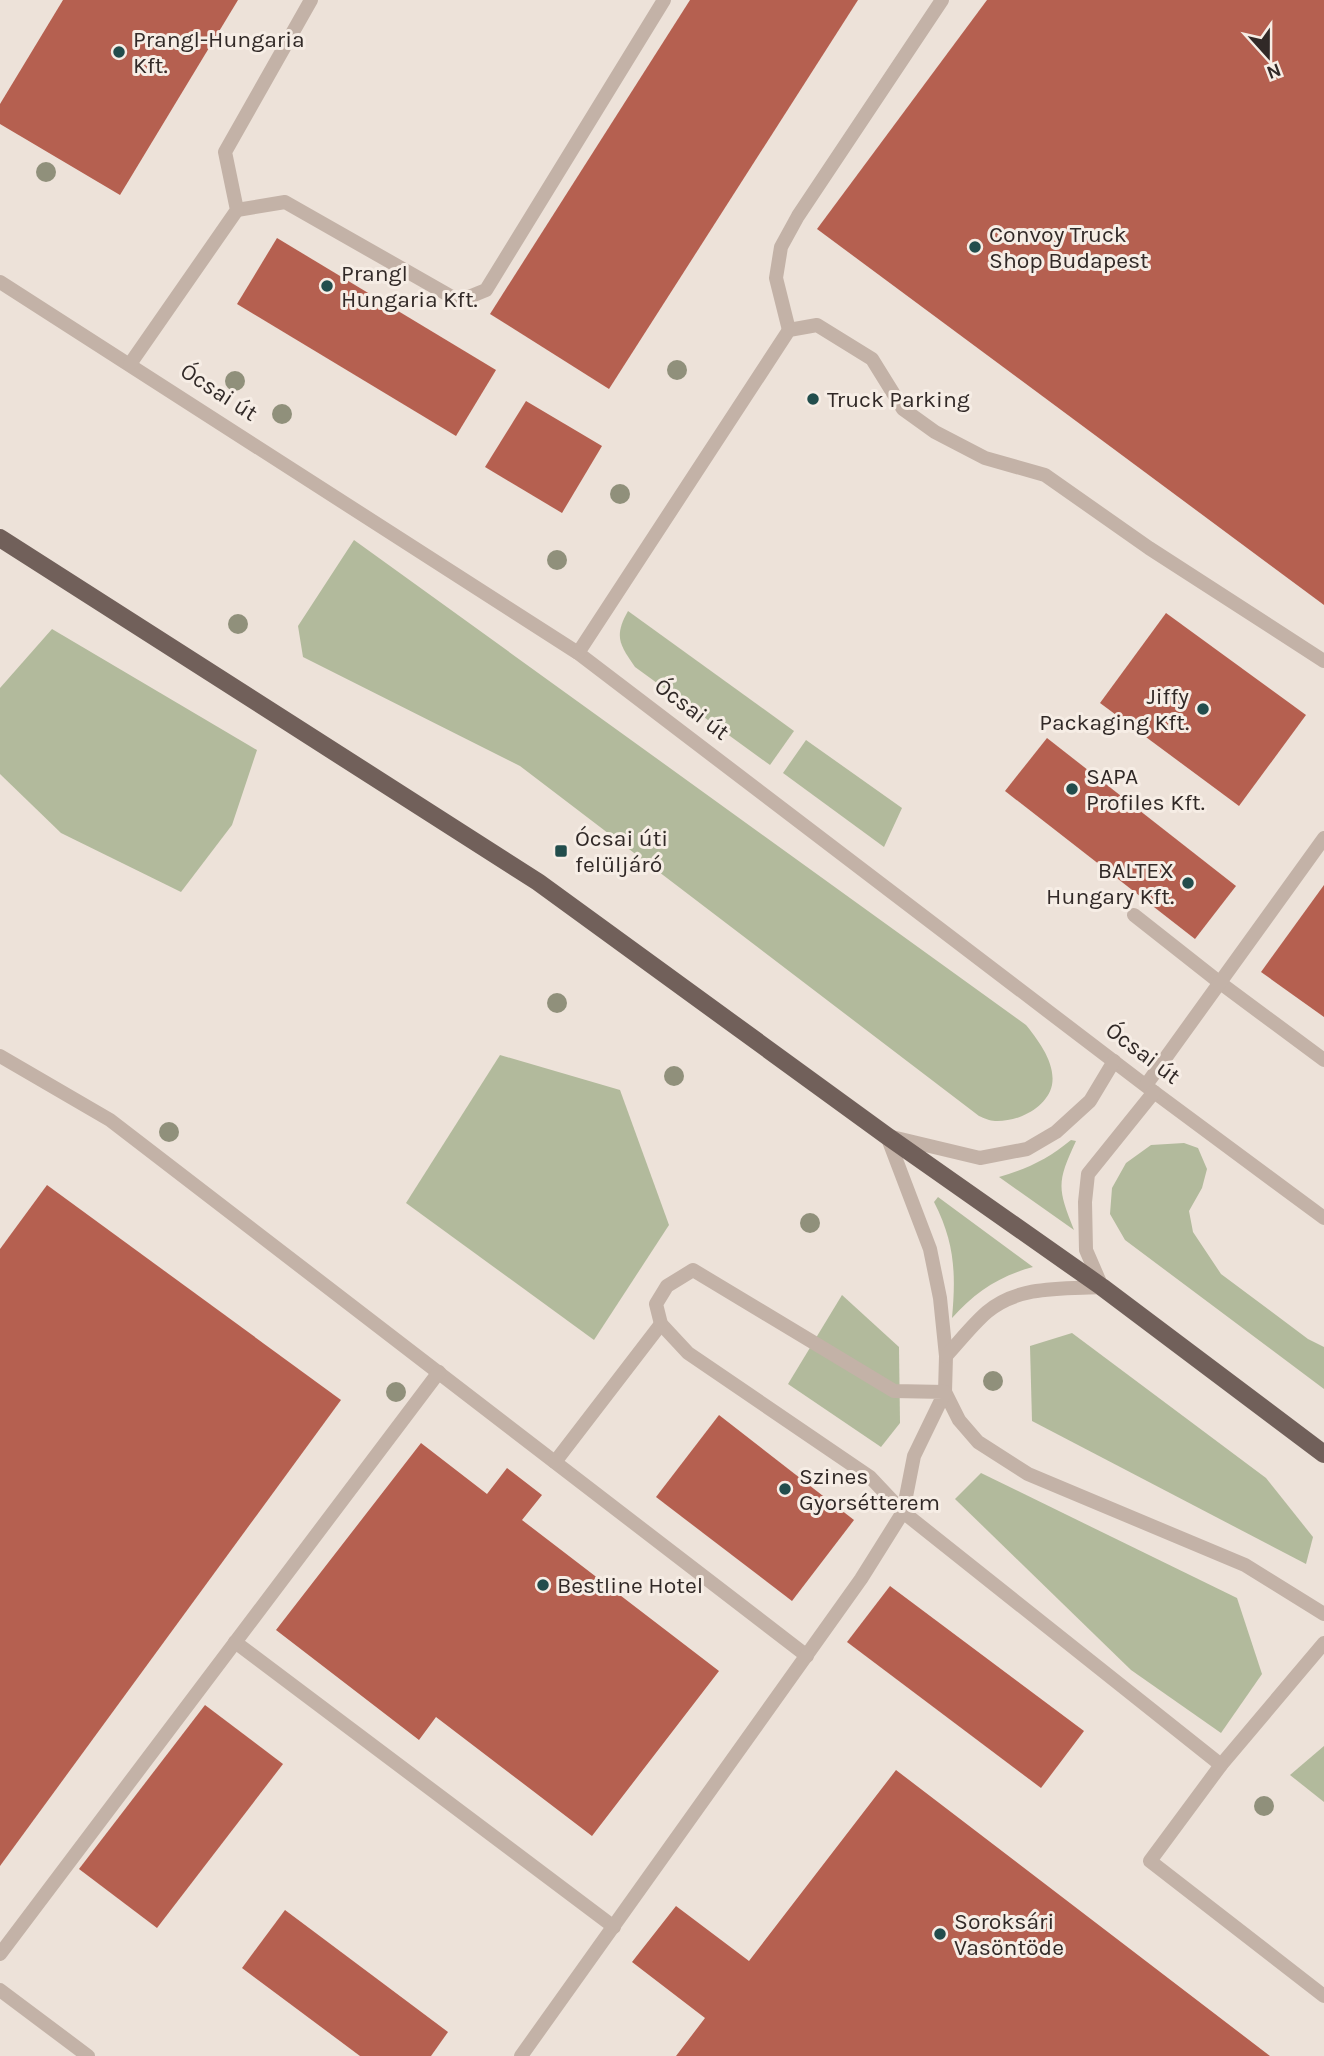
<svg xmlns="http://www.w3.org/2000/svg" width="1324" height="2056" viewBox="0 0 1324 2056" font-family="Karla,sans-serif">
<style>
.green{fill:#b2ba9c}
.building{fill:#b56050}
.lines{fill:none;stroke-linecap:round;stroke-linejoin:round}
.service{stroke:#c3b2a7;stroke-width:14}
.primary{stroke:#71605a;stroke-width:18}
.tree{fill:#90907b}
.poi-dot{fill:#224d4c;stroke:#f6ede5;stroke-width:2.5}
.labels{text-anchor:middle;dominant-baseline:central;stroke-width:6;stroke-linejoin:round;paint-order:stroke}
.poi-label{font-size:23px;fill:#312927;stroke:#f6ede5;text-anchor:start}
.street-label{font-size:23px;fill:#312927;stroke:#f6ede5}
</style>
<rect width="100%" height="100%" fill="#ede2d9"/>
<g class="green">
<path d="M 354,540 L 1026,1025 C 1038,1040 1056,1063 1052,1085 C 1047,1108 1018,1122 995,1121 C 990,1121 984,1118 979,1116 L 520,766 L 303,657 L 298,626 Z"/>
<path d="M 628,611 L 794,731 L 770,765 L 635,667 C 619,644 614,636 628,611 Z"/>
<polygon points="52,629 257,750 232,825 181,892 61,833 0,774 0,688"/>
<polygon points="806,740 902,808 884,847 783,773"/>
<polygon points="500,1055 620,1090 669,1225 594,1340 406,1203"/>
<path d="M 1071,1140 L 1076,1141 C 1057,1182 1057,1188 1074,1230 L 999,1177 C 1027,1169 1048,1159 1071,1140 Z"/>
<polygon points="1184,1143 1198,1148 1207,1169 1202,1188 1189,1211 1193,1232 1221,1274 1308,1339 1324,1347 1324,1389 1125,1240 1110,1214 1112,1188 1126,1163 1151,1145"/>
<path d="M 938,1197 L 1033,1267 C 999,1276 975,1292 952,1318 C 956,1274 955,1243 934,1202 Z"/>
<polygon points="842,1295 899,1347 900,1423 881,1447 788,1384"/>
<polygon points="1072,1333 1266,1478 1313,1537 1306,1564 1032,1421 1030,1346"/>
<polygon points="981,1473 1237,1598 1262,1674 1221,1733 1131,1670 955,1499"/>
<polygon points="1324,1746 1324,1802 1290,1775"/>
</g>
<g class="building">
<polygon points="63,0 238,0 120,195 0,124 0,104"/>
<polygon points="690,0 858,0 609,389 490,314"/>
<polygon points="987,0 1324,0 1324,605 817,229"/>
<polygon points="277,238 496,370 456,436 237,304"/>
<polygon points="526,401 602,446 562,513 485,467"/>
<polygon points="1166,613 1306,715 1239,806 1100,703"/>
<polygon points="1047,738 1236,886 1195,939 1005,791"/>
<polygon points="1324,885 1324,1017 1261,972"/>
<polygon points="47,1185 341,1400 0,1866 0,1249"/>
<polygon points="719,1415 854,1520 792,1601 656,1497"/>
<polygon points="421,1443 487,1494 507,1468 542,1495 522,1520 719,1671 592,1836 436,1717 419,1740 276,1630"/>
<polygon points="890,1586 1084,1731 1041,1788 847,1642"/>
<polygon points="205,1705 283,1764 157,1928 79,1869"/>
<polygon points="896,1770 1270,2056 676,2056 705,2018 632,1962 676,1906 749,1961"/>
<polygon points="285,1910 448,2032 431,2056 360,2056 242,1968"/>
</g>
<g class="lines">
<g class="service">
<polyline points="237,210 285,202 459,301 486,290 664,0"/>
<polyline points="0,282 578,653 1154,1092 1324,1218"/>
<polyline points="789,330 776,278 781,247 798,216 942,0"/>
<polyline points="130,364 237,210 225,152 311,0"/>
<polyline points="578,653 789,330 817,325 872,359 903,409 935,432 985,458 1045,475 1149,548 1324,661"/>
<polyline points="1134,915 1219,982 1324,1060"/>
<polyline points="0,1056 110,1120 807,1656"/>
<polyline points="1146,1085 1324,838"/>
<polyline points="887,1136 930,1249 940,1298 946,1356 945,1392 959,1420 978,1442 1028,1474 1245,1565 1324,1614"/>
<polyline points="892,1137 980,1158 1027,1149 1056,1132 1090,1101 1114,1061"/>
<path d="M 946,1356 C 959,1342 972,1325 987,1312 C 1019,1285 1063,1289 1102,1287 L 1086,1250 L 1085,1202 L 1088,1174 L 1154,1092"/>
<polyline points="555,1462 661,1324"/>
<polyline points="235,1642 614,1927"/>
<polyline points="1324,1643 1221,1765 1150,1861 1324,1996"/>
<polyline points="0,1954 439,1372"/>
<polyline points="0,1990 88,2056"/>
<polyline points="521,2056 861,1579 903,1512 914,1456 945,1392 894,1391 693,1270 667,1286 656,1304 661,1324 688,1353 870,1477 903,1512 1221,1765"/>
</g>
<polyline class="primary" points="0,538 538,882 887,1136 1102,1287 1324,1454"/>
</g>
<g class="tree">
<circle cx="46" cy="172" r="10"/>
<circle cx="677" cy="370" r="10"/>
<circle cx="235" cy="381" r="10"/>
<circle cx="282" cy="414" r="10"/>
<circle cx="620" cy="494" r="10"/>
<circle cx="557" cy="560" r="10"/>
<circle cx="238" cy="624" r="10"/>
<circle cx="557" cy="1003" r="10"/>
<circle cx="674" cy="1076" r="10"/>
<circle cx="169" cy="1132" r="10"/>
<circle cx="810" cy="1223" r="10"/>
<circle cx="993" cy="1381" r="10"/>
<circle cx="396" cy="1392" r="10"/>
<circle cx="1264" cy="1806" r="10"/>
</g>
<g class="poi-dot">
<circle cx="119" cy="52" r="7"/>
<circle cx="975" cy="247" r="7"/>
<circle cx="327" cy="286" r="7"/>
<circle cx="813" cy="399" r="7"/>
<circle cx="1203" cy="709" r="7"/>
<circle cx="1072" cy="789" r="7"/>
<rect x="554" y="844" width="14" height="14" rx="3.5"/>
<circle cx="1188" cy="883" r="7"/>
<circle cx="785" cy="1489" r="7"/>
<circle cx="543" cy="1585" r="7"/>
<circle cx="940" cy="1934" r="7"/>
</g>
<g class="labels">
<g class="poi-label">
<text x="133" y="39">Prangl-Hungaria<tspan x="133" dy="26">Kft.</tspan></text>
<text x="989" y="234">Convoy Truck<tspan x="989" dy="26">Shop Budapest</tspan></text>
<text x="341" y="273">Prangl<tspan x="341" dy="26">Hungaria Kft.</tspan></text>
<text x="827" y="399">Truck Parking</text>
<text x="1189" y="696" text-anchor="end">Jiffy<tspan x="1189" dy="26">Packaging Kft.</tspan></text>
<text x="1086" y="776">SAPA<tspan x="1086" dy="26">Profiles Kft.</tspan></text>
<text x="575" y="838">Ócsai úti<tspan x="575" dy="26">felüljáró</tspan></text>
<text x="1174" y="870" text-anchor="end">BALTEX<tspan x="1174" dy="26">Hungary Kft.</tspan></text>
<text x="799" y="1476">Szines<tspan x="799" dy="26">Gyorsétterem</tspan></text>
<text x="557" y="1585">Bestline Hotel</text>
<text x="954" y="1921">Soroksári<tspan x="954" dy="26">Vasöntöde</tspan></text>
</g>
<g class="street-label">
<text transform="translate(219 392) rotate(33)">Ócsai út</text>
<text transform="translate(692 709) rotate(37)">Ócsai út</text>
<text transform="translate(1143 1053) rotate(37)">Ócsai út</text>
</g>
</g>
<g transform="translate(1268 56) rotate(159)" stroke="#f6ede5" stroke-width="5" paint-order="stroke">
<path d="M0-5L12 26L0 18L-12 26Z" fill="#312927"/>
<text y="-10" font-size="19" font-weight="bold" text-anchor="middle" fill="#312927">N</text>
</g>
</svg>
